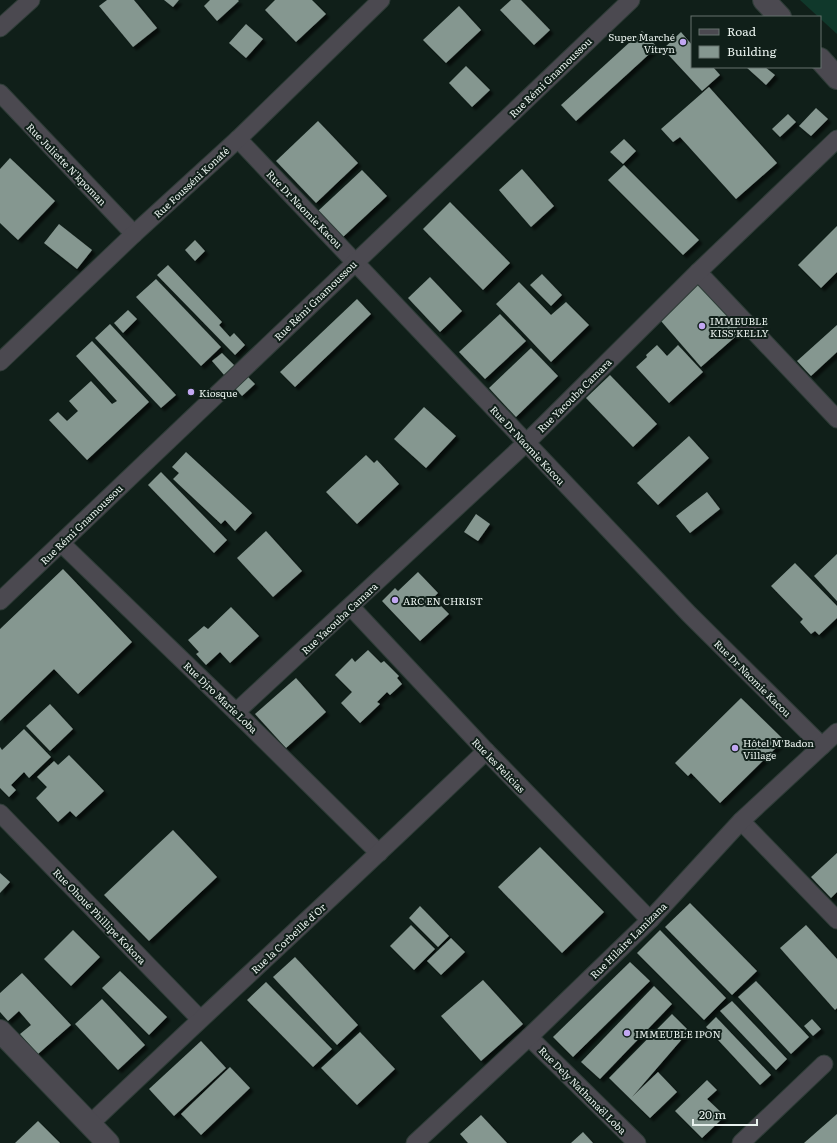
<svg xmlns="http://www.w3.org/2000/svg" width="837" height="1143" viewBox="0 0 837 1143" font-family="Literata,serif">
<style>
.green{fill:#10382b}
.building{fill:#859790;filter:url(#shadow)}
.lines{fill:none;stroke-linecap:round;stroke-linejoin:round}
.minor-casing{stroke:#2e3c37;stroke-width:19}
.tertiary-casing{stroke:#2e3c37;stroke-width:24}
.minor{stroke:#4b4950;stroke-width:17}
.tertiary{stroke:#4b4950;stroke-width:22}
.poi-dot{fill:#c2a7f2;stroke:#101f19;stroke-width:1.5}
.labels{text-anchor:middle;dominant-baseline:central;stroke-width:4;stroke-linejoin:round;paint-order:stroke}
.poi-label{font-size:10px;fill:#e8f1ed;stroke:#101f19;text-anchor:start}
.street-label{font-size:10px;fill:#e8f1ed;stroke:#101f19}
</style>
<defs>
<filter id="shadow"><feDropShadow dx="3.5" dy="3.5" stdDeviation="1" flood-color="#0009"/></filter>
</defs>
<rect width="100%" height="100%" fill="#101f19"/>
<polygon class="green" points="800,0 837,0 837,34"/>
<g class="building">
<polygon points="107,0 134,0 157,28 133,47 99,6"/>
<polygon points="164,0 179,0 173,7"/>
<polygon points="210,0 238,0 239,1 217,21 204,6"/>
<polygon points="275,0 312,0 326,14 296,42 265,10"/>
<polygon points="511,0 521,0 550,30 534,45 500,10"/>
<polygon points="459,6 481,30 446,63 423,40"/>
<polygon points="246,24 263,39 246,58 229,43"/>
<polygon points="642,31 657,47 576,121 561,105"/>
<polygon points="681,32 692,45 692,67 713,67 720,75 702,91 663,49"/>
<polygon points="466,66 490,90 472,107 449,83"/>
<polygon points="746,67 765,67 775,75 766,85"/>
<polygon points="709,87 777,163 736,199 680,137 673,142 661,129"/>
<polygon points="816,108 828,119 811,136 799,126"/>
<polygon points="788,114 796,122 780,137 772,129"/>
<polygon points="318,121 358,163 316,203 276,161"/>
<polygon points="624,139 636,151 623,164 610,152"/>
<polygon points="10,158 55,201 18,240 0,223 0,169"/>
<polygon points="624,165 699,240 683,255 608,180"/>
<polygon points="522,169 554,206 531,227 499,190"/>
<polygon points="362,170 387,196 343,237 318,211"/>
<polygon points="450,202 510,263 483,290 423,229"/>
<polygon points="59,224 92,250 77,269 44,243"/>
<polygon points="837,226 837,272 821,288 798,265"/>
<polygon points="195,240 205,251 195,261 185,250"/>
<polygon points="168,265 222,322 219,325 230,337 234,333 245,345 235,355 157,275"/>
<polygon points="542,274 562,295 551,306 530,285"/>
<polygon points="430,277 462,311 440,332 408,298"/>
<polygon points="156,279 221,347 201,366 136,297"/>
<polygon points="697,281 743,330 701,367 661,321"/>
<polygon points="519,282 551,315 566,302 589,325 551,362 496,304"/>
<polygon points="357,299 371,314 295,387 280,372"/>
<polygon points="128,310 137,319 123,333 114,323"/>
<polygon points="500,314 526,341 485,379 459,352"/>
<polygon points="110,324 176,395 161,408 95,338"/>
<polygon points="837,325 837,352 811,376 797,361"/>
<polygon points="92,341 149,402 87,460 49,420 58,412 67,421 78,411 69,401 91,381 112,404 117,401 76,356"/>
<polygon points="657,345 667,356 678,345 703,372 669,403 636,367 647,357 646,355"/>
<polygon points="531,348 558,376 516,417 489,388"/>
<polygon points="222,353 235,366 225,376 212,361"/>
<polygon points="246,375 255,384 242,396 233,386"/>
<polygon points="610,375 657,424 633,447 586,398"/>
<polygon points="424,407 456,436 426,468 394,439"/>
<polygon points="689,436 709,458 658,505 637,483"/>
<polygon points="186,452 252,513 235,531 225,520 221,524 173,479 179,473 172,467"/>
<polygon points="366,455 374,463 377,460 399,484 357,524 326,492"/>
<polygon points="161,472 227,540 214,553 148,485"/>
<polygon points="707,492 720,509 690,533 676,516"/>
<polygon points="476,514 490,524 478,541 464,532"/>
<polygon points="266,531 302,571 273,597 237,558"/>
<polygon points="837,554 837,601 814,576"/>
<polygon points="795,563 837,606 837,618 819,635 815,631 811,634 800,622 803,619 771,586"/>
<polygon points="63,569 132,642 78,694 54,669 0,721 0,629"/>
<polygon points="418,572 438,593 433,598 449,614 420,641 382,601 395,588 398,591"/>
<polygon points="231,607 259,636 230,663 220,652 206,665 196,654 199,652 188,640 204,626 208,629"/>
<polygon points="368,650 381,663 384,661 399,676 397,678 402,684 390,695 387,692 377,702 380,704 360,723 341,703 352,692 335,675 352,658 355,662"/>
<polygon points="296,678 326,712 286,748 255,714"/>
<polygon points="741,698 784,740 720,803 691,773 688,776 675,763"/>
<polygon points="50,704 73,729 50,751 26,726"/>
<polygon points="24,729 51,757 29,778 24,772 11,785 16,790 9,797 0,788 0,747 2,750"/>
<polygon points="69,755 104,791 76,817 70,811 58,822 36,798 47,787 37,777 54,761 58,765"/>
<polygon points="173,830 217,877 149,941 104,895"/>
<polygon points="540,847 604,912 562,953 498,887"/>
<polygon points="837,853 837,892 831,898 811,877"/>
<polygon points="0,873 10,882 0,893"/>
<polygon points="690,903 757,971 732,995 665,927"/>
<polygon points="420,906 449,936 438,947 409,918"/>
<polygon points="411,925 435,949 414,970 390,946"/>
<polygon points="806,925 837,959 837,1008 835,1010 780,948"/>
<polygon points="73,930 100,957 71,986 44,959"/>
<polygon points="660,930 726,998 704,1020 637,953"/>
<polygon points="451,938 465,952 441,975 427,961"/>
<polygon points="295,957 358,1025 337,1045 273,977"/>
<polygon points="630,962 650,981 573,1057 553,1037"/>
<polygon points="120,971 167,1017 149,1035 102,988"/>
<polygon points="22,973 71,1025 38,1054 20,1034 31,1025 19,1011 8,1021 0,1012 0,993"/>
<polygon points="483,980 523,1024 481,1061 441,1016"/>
<polygon points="756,981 809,1037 791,1054 738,997"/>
<polygon points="266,982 332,1049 313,1067 247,1000"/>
<polygon points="654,986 672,1004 600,1079 581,1062"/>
<polygon points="102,999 145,1045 118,1070 75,1024"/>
<polygon points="732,1001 787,1059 776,1070 720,1011"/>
<polygon points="672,1014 689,1031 632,1097 658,1072 677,1092 650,1118 609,1078"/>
<polygon points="716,1017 771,1075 760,1085 706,1027"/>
<polygon points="812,1019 821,1029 813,1036 804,1026"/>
<polygon points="360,1032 395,1069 357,1105 321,1068"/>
<polygon points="201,1041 226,1068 174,1116 149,1089"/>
<polygon points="230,1067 250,1088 201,1135 181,1114"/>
<polygon points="707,1080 717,1090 707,1099 725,1116 702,1138 675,1111"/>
<polygon points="837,1114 837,1143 804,1143"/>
<polygon points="481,1115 507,1143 468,1143 460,1134"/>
<polygon points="38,1121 60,1143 15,1143"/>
<polygon points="583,1132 593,1143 571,1143"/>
</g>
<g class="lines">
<defs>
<g id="minor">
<polyline points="0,28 31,0"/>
<polyline points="0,93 134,234"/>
<polyline points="238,139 689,614 822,746"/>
<polyline points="698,272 837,419"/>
<polyline points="0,362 134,234 238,139 381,0"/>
<polyline points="61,543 236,712 379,853"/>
<polyline points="0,601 631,0"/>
<polyline points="351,607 486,751 650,920"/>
<polyline points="236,712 526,443 698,272 837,139"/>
<polyline points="0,813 200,1019"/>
<polyline points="741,821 837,920"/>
<polyline points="529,1037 637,1143"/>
<path d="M 90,1124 C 221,999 355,877 486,751"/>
<polyline points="415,1143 529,1037 650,920 741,821 837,732"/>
<polyline points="741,1143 824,1064"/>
</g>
<g id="tertiary">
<polyline points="764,0 780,17"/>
<polyline points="820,59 837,78"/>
<polyline points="0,1031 108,1143"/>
</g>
</defs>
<use href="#minor" class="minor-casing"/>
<use href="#tertiary" class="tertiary-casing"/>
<use href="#minor" class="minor"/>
<use href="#tertiary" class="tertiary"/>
</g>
<g class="poi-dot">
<circle cx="683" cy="42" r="4"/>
<circle cx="702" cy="326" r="4"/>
<circle cx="191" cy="392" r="4"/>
<circle cx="395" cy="600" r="4"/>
<circle cx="735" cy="748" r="4"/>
<circle cx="627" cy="1033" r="4"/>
</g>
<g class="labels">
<g class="poi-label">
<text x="675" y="36" text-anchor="end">Super Marché<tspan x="675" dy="12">Vitryn</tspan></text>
<text x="710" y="320">IMMEUBLE<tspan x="710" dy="12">KISS'KELLY</tspan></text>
<text x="199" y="392">Kiosque</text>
<text x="403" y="600">ARC EN CHRIST</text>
<text x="743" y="742">Hôtel M'Badon<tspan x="743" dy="12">Village</tspan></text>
<text x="635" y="1033">IMMEUBLE IPON</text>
</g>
<g class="street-label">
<text transform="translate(550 77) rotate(-44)">Rue Rémi Gnamoussou</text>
<text transform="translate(67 164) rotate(46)">Rue Juliette N'kpoman</text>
<text transform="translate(191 182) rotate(-43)">Rue Fousséni Konaté</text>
<text transform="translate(305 209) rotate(46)">Rue Dr Naomie Kacou</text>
<text transform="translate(315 300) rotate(-44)">Rue Rémi Gnamoussou</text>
<text transform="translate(574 395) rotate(-45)">Rue Yacouba Camara</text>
<text transform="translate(528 445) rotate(47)">Rue Dr Naomie Kacou</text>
<text transform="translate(81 524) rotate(-44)">Rue Rémi Gnamoussou</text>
<text transform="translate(339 618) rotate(-43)">Rue Yacouba Camara</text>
<text transform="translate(753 678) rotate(45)">Rue Dr Naomie Kacou</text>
<text transform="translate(221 697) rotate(44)">Rue Djro Marie Loba</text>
<text transform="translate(499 765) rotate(46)">Rue les Felicias</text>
<text transform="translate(100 916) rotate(46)">Rue Ohoué Phillipe Kokora</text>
<text transform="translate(288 938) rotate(-43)">Rue la Corbeille d'Or</text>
<text transform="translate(628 940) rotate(-45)">Rue Hilaire Lamizana</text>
<text transform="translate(583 1090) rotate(45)">Rue Dely Nathanaël Loba</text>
</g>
</g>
<rect x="691" y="16" width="130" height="52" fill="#101f19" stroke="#66736e"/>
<rect x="699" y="29" width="20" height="6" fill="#4b4950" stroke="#66736e"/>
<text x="727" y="36" font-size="12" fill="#e8f1ed">Road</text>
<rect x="699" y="46" width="20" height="12" fill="#859790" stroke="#66736e"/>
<text x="727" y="56" font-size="12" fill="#e8f1ed">Building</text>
<path d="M693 1119v6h64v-6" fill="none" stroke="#e8f1ed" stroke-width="2"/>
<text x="699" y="1119" font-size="12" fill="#e8f1ed" stroke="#101f19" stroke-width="3" paint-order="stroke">20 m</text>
</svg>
